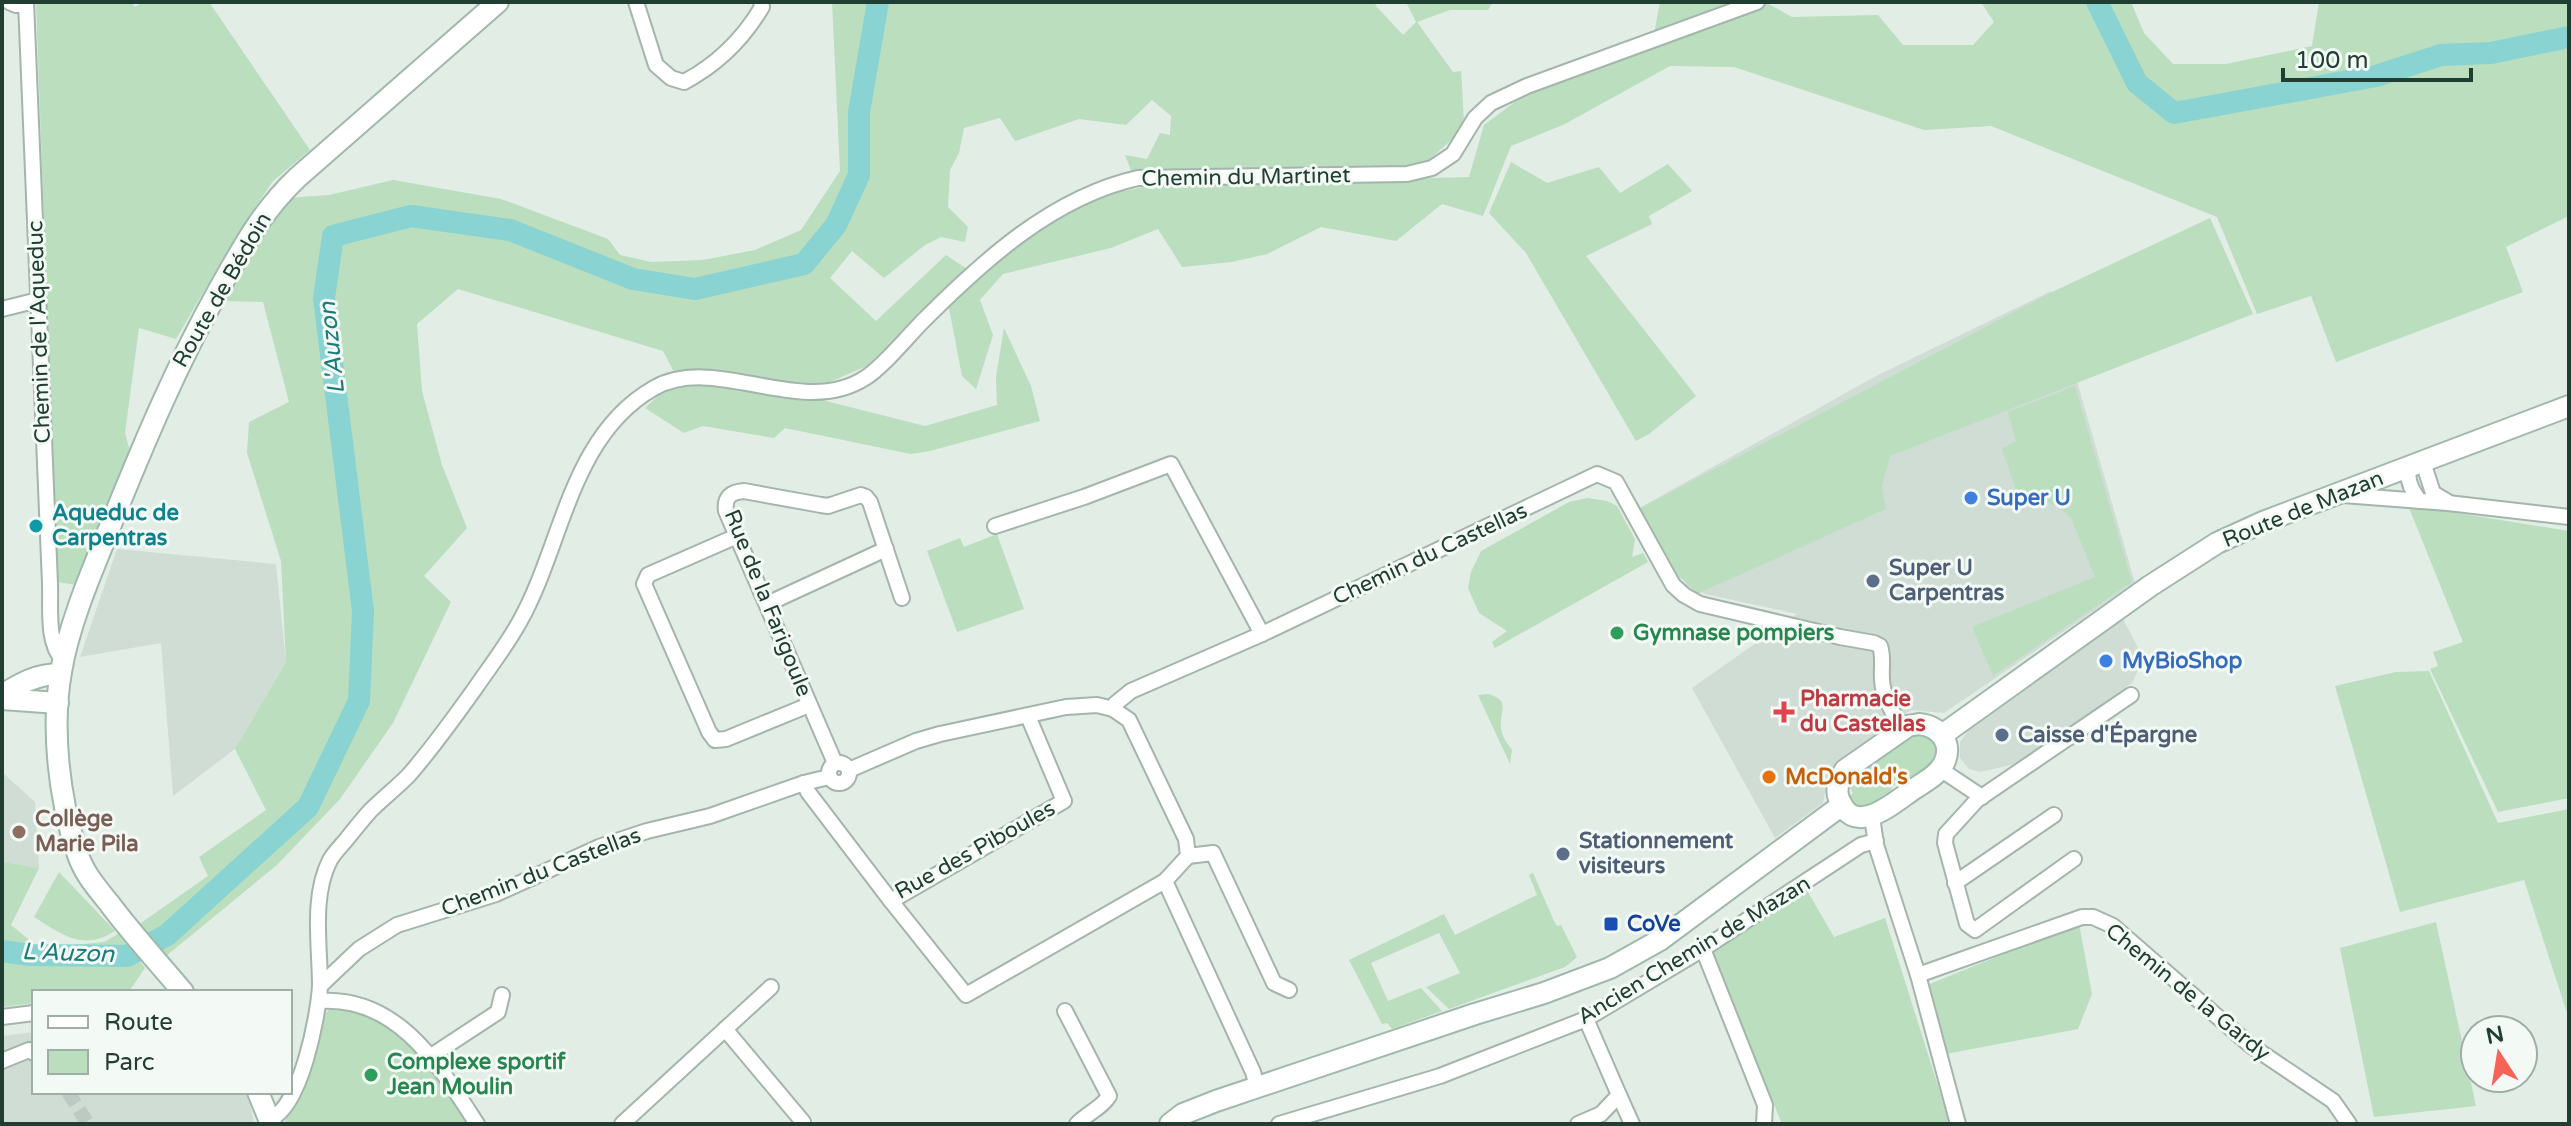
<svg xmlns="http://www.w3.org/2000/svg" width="2571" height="1126" viewBox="0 0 2571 1126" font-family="'Varela Round',sans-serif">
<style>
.built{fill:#d0ddd5}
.green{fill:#badebe}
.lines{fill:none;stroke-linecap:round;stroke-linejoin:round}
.river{stroke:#89d3d2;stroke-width:22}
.minor-tunnel{stroke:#bbcac2;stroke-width:14;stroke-dasharray:14 7;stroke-linecap:butt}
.minor-casing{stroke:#a4b5ac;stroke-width:18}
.secondary-casing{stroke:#a0b9ac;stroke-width:24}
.minor{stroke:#fff;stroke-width:14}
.secondary{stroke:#fff;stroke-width:20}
.shop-dot{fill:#3f7fe0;stroke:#f3f9f5;stroke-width:3}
.culture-dot{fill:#0f9aa8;stroke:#f3f9f5;stroke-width:3}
.service-dot{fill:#5c6f8a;stroke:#f3f9f5;stroke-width:3}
.leisure-dot{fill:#2e9e5b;stroke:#f3f9f5;stroke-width:3}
.health-dot{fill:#e0444e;stroke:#f3f9f5;stroke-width:3}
.food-dot{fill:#e8710a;stroke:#f3f9f5;stroke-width:3}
.education-dot{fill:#8d6e63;stroke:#f3f9f5;stroke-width:3}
.transit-dot{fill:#1a4fb4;stroke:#f3f9f5;stroke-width:3}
.labels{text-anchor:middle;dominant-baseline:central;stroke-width:6;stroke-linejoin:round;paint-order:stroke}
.street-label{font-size:22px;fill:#213e32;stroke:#f3f9f5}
.shop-label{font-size:22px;font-weight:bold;fill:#366cbe;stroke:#f3f9f5;text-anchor:start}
.culture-label{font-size:22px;font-weight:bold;fill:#0d838f;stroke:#f3f9f5;text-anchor:start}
.service-label{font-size:22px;font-weight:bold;fill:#4e5e75;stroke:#f3f9f5;text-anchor:start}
.leisure-label{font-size:22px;font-weight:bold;fill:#27864d;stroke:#f3f9f5;text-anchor:start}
.health-label{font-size:22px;font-weight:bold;fill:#be3a42;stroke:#f3f9f5;text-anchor:start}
.food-label{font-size:22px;font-weight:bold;fill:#c56008;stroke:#f3f9f5;text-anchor:start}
.education-label{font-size:22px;font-weight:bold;fill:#785e54;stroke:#f3f9f5;text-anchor:start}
.transit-label{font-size:22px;font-weight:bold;fill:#164399;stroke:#f3f9f5;text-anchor:start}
.water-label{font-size:24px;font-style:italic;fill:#1a7c7c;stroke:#f3f9f5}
</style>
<rect width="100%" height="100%" fill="#e2ede6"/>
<g class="built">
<polygon points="2051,291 2135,583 1944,713 1911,710 1837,765 1827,782 1823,803 1775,838 1692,688 1797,614 1705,594 1688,587 1675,569 1641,507 1876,376"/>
<polygon points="117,549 276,564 286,662 235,749 173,796 161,643 80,657"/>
<polygon points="2122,617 2143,657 2133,682 2020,763 1980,772 1969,769 1960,758 1960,742 1968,731"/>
<polygon points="2,772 35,802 39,868 2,862"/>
<polygon points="34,1032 34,1092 248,1092 254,1124 2,1124 2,1036"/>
</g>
<g class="green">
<polygon points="36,2 131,2 135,7 143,2 209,2 310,150 273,181 236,236 176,339 139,328 125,433 130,451 77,585 57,582"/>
<polygon points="832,2 1381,2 1375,5 1403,35 1416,22 1406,2 1493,2 1488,10 1450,10 1417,22 1453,72 1461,71 1464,122 1459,133 1429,160 1400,167 1132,173 1125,155 1147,159 1160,133 1170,135 1171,116 1152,100 1126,125 1079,119 1015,141 1000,118 964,128 959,153 950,170 948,207 968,227 965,242 941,237 925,245 884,278 852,251 830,278 876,321 946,255 979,277 1030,234 1102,190 1124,191 1148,186 1469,177 1484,125 1527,93 1652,45 1660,2 1765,2 1792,17 1878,15 1903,45 1973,45 1994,22 1981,2 2131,2 2144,33 2173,64 2226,64 2312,46 2319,2 2569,2 2569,216 2506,247 2523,292 2336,362 2311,296 2257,314 2217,217 1991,126 1924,130 1734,67 1670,66 1565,124 1511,146 1483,216 1442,204 1396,241 1321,227 1267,254 1232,262 1182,267 1158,229 1111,248 1003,274 980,300 993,335 976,389 962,376 949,308 904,350 823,385 701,370 674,372 663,351 458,289 417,324 422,391 442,465 467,528 424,576 451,602 393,723 340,799 277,865 166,956 138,925 208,876 199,857 266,810 235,749 286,662 281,561 247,453 249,422 289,402 263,302 220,301 288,198 329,195 393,180 501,199 608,239 620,255 651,262 703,260 755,250 801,230 840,171"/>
<polygon points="1511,162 1547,183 1599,167 1620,193 1668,164 1692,191 1649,216 1652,224 1586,256 1696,396 1649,434 1636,441 1526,253 1489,213"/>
<polygon points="2210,218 2253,314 1890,456 1882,486 1886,509 1697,594 1683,579 1674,577 1637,510 2050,293"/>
<polygon points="1004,328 1031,386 1040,421 930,451 911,454 785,428 774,438 703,426 684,433 645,408 671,384 726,387 798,399 814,398 925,426 997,405 996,377"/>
<polygon points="2075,386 2132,582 1993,676 1972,627 2095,577 2071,518 2060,508 2035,497 2021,504 2002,449 2016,441 2008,412"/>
<polygon points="1587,498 1607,501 1617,506 1635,539 1632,557 1643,553 1648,562 1495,648 1492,642 1507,631 1479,613 1468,588 1471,572 1481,551 1569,502"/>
<polygon points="2408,505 2569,531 2569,798 2498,812 2430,669 2438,666 2433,652 2463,642"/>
<polygon points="997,534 1024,609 957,632 927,551 960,538 964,547"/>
<polygon points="2429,671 2498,823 2569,809 2569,1019 2524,880 2400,912 2335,686 2396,672"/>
<path d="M 1488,694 C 1511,701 1500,709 1501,726 C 1501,736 1507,743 1512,750 L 1510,764 L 1478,695 Z"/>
<path d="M 1918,733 L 1932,738 L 1938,749 L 1935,762 L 1915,777 L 1908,776 L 1892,787 L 1891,794 C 1877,804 1860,816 1849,797 L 1853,793 L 1848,784 L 1852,778 L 1911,735 Z"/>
<polygon points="3,862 39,868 11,925 39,948 104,942 118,934 145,968 130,990 34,992 34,1003 2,1007"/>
<path d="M 59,872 L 115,931 C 83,952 61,934 34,917 Z"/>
<polygon points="1533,873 1554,921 1557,926 1561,925 1577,957 1565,967 1449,1009 1426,987 1460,973 1439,933 1371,963 1388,1001 1421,988 1442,1011 1392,1029 1387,1023 1382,1024 1349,960 1444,914 1455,935 1537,895 1529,875"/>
<polygon points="1805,887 1834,937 1885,918 1950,1124 1782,1124 1711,950"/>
<polygon points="2436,922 2476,1106 2374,1117 2340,948"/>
<polygon points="2079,924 2092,994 2078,1029 1946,1054 1927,985"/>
<path d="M 339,1006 C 349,1009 360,1010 369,1014 C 411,1032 446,1087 470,1124 L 284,1124 L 299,1091 L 322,1018 L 330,1008 Z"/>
</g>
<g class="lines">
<g class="river">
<polyline points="2097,2 2137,83 2174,113 2376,76 2441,55 2491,53 2569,37"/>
<polyline points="2,951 30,955 127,956 167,935 308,807 359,701 363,611 324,298 333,236 411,216 510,230 633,279 695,289 804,264 836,225 859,175 859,112 878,2"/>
</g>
<polyline class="minor-tunnel" points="68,1092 88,1124"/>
<defs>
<g id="minor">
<polyline points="9,2 16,5 26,5"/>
<path d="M 26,2 L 50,584 C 51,606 46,643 63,660"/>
<path d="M 636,2 L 656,65 L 671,78 L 684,82 C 718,64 743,39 762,7 L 761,2"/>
<polyline points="2,309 38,300"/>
<polyline points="2423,462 2433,493 2448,502"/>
<path d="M 2411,466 C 2404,478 2412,491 2420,501"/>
<polyline points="2343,495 2448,503 2569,517"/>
<polyline points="995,526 1084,497 1171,464 1262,634"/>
<polyline points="737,536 648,575 644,584 709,732 715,740 726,739 809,705"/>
<polyline points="767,604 886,549"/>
<path d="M 1113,709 L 1115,704 L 1131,691 L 1262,634 L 1597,474 L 1616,482 L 1673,585 L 1684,595 L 1700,604 L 1840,637 L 1874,643 L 1880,646 C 1884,657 1881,668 1882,680 C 1883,698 1893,714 1904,729"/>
<circle cx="839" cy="773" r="10"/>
<path d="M 835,763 L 726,511 C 724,497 731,492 744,491 L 821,505 L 828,506 L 861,495 L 866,497 L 870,502 L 902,598"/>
<polyline points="1940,769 1982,797"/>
<polyline points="849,770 916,741 940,734 1066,707 1097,705 1113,709 1129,720 1186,839 1188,856 1165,881 966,995 891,901"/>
<polyline points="804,783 808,792 891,901 1064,801 1028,716"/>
<polyline points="1872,816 1876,845 1918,975 1958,1124"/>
<polyline points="1188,856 1213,853 1274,983 1289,990"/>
<polyline points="2074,859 1975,930 1967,924 1945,843 1946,834 1977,800 2131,695"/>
<polyline points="1165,881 1253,1072 1257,1086"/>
<polyline points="1955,883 2054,815"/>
<polyline points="1703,949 1765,1105 1764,1124"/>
<polyline points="1918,975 2082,917 2093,917 2113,926 2250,1045 2333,1101 2349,1124"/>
<path d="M 320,986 C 320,946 311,897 330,860 C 334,853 341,846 346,840 C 354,830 362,820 370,811 C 382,799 396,788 408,776 C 432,749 453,719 474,690 C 489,668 507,645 520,621 C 563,544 570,436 654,388 C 716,353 802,419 865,378 C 882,368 908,336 924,320 C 984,260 1053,197 1138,178 L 1407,174 L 1432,168 L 1453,154 L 1475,118 L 1491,103 L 1527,86 L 1757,2"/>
<path d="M 319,1001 C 398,995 440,1067 477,1124"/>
<path d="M 1065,1011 L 1109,1096 C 1103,1107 1086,1114 1077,1124"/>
<polyline points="2,1017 34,1013"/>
<polyline points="725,1029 803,1122"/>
<polyline points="431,1056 498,1012 502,995"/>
<polyline points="2,1061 29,1050 34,1053"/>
<polyline points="1619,1095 1632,1124"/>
<path d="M 270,1119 C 301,1107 318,1017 320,986 L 359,949 L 397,925 L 496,894 L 599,847 L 647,831 L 710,816 L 804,783 L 829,777"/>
<polyline points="622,1124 771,987"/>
<polyline points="1279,1124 1440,1076 1586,1019 1703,949 1861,845 1876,841"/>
<polyline points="1578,1124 1601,1114 1619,1095 1586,1019"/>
</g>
<g id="secondary">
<path d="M 2,695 C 21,683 37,674 60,674"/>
<polyline points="2,699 58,703"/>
<path d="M 1919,724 C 1939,726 1954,743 1944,763 C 1938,776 1922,783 1911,791 C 1892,804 1854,838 1839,799 C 1835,789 1839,779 1845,770 L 1908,726 Z"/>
<polyline points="1942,735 2150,586 2217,543 2263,522 2569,406"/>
<path d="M 183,992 C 158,962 132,934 109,903 C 96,887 83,872 77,852 C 59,799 51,728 61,672 C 69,622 95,564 114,517 C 146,438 177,365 218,291 C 243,247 261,212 298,177 L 498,2"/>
<polyline points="258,1092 271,1124"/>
<polyline points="1170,1124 1183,1114 1216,1101 1475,1014 1544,993 1610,968 1660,940 1842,805"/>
</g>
</defs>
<use href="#minor" class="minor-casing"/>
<use href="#secondary" class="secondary-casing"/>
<use href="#minor" class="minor"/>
<use href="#secondary" class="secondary"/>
</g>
<g class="shop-dot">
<circle cx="1971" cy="498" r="8"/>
<circle cx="2106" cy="661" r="8"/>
</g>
<circle class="culture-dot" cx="36" cy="526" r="8"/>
<g class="service-dot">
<circle cx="1873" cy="581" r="8"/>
<circle cx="2002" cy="735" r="8"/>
<circle cx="1563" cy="854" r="8"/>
</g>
<g class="leisure-dot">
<circle cx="1617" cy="633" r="8"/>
<circle cx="371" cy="1075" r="8"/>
</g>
<path class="health-dot" d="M1780 700h8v8h8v8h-8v8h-8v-8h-8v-8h8z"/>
<circle class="food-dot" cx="1769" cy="777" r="8"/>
<circle class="education-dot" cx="19" cy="832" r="8"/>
<rect class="transit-dot" x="1603" y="916" width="16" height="16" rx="4"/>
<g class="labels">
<g class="street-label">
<text transform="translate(1246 177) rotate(-1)">Chemin du Martinet</text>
<text transform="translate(222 290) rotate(-60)">Route de Bédoin</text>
<text transform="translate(39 332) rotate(-92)">Chemin de l'Aqueduc</text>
<text transform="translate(2303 509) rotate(-22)">Route de Mazan</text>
<text transform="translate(1430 554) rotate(-25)">Chemin du Castellas</text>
<text transform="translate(768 603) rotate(68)">Rue de la Farigoule</text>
<text transform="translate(975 850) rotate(-29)">Rue des Piboules</text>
<text transform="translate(541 872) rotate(-21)">Chemin du Castellas</text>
<text transform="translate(1694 950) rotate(-31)">Ancien Chemin de Mazan</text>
<text transform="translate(2188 992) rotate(39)">Chemin de la Gardy</text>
</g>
<g class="shop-label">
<text x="1987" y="498">Super U</text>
<text x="2122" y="661">MyBioShop</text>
</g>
<g class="culture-label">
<text x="52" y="513">Aqueduc de<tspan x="52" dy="25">Carpentras</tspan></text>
</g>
<g class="service-label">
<text x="1889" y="568">Super U<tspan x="1889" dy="25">Carpentras</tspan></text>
<text x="2018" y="735">Caisse d'Épargne</text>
<text x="1579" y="841">Stationnement<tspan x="1579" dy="25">visiteurs</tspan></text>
</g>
<g class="leisure-label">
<text x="1633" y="633">Gymnase pompiers</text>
<text x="387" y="1062">Complexe sportif<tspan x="387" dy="25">Jean Moulin</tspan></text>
</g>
<g class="health-label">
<text x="1800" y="699">Pharmacie<tspan x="1800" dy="25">du Castellas</tspan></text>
</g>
<g class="food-label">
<text x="1785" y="777">McDonald's</text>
</g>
<g class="education-label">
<text x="35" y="819">Collège<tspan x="35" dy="25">Marie Pila</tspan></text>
</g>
<g class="transit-label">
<text x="1627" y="924">CoVe</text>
</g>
<g class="water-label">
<text transform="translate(332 348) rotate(-96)">L'Auzon</text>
<text transform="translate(68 953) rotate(2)">L'Auzon</text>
</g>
</g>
<rect width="2571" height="1126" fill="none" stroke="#213e32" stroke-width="8"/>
<rect x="32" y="990" width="260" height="104" fill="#f3f9f5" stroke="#9faea7" stroke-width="2"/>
<rect x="48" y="1016" width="40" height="12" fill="#ffffff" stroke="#9faea7" stroke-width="2"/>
<text x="104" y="1030" font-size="24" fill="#213e32">Route</text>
<rect x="48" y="1050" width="40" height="24" fill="#badebe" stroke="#9faea7" stroke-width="2"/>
<text x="104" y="1070" font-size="24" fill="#213e32">Parc</text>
<g transform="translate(2499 1054) rotate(348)"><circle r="38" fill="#f3f9f5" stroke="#9faea7" stroke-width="2"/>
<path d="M0-6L14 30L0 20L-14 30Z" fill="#f56457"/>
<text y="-12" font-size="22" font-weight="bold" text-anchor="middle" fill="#213e32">N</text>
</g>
<path d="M2283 68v12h188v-12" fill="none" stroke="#213e32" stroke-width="4"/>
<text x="2295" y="68" font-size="24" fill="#213e32" stroke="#f3f9f5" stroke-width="6" paint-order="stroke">100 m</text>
</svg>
